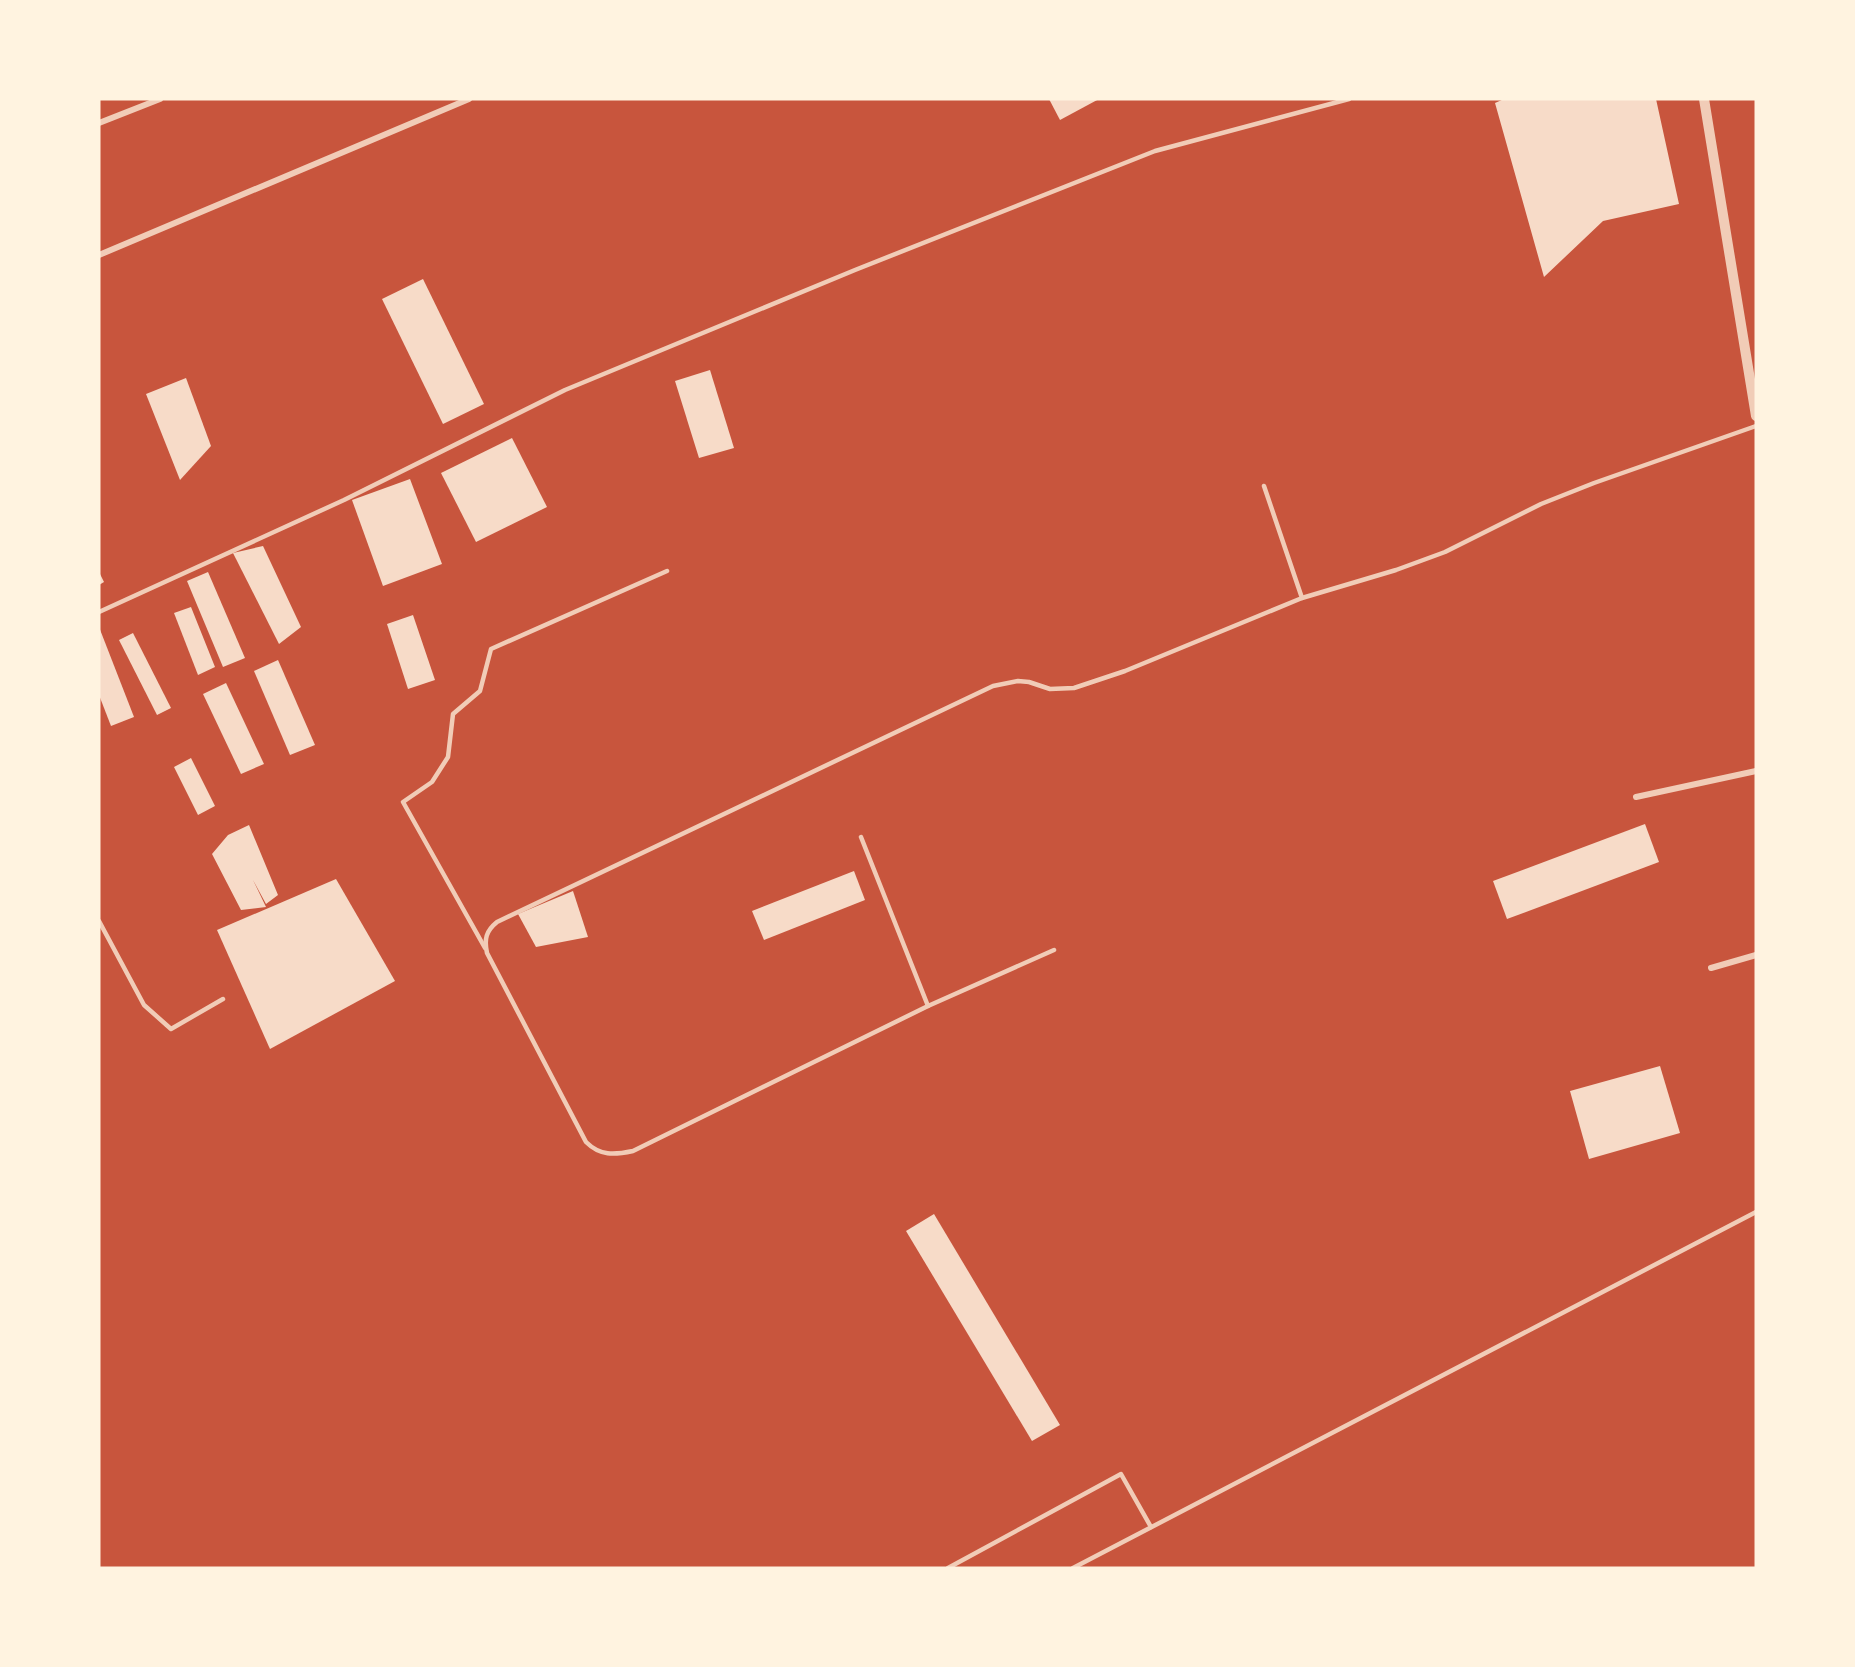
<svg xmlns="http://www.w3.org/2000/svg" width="1855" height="1667" viewBox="0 0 1855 1667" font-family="Signika,sans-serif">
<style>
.building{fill:#f7dbc8}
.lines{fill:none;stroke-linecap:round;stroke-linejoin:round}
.service{stroke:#f1ccb7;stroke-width:4.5}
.minor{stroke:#f1ccb7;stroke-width:6}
.tertiary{stroke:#f1ccb7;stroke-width:10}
</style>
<rect width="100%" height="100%" fill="#c8553d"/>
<g class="building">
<polygon points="1049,99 1099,99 1060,120"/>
<polygon points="1504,99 1656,99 1679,204 1603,221 1544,277 1495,103"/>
<polygon points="423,279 484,404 443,424 382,299"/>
<polygon points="710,370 734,448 699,458 675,381"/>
<polygon points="186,378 211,446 180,480 146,394"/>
<polygon points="512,438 547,507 476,542 441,473"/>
<polygon points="410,479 442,564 383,586 352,500"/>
<polygon points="263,546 301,627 279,644 233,553"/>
<polygon points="99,572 104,582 99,585"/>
<polygon points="208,572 245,658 223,667 187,581"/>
<polygon points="191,607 215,667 198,675 174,613"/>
<polygon points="413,615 435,680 408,689 387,624"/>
<polygon points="99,627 134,717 111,726 99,695"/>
<polygon points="133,633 171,708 157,715 119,640"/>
<polygon points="278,660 315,745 290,755 254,671"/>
<polygon points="226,683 264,764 241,774 203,694"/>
<polygon points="191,758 215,806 198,815 174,767"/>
<polygon points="1645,824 1659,862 1507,919 1493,881"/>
<polygon points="249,825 278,895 266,904 253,880 266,907 241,910 212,854 228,835"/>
<polygon points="854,871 865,900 764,940 752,911"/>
<polygon points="336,879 395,981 270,1049 217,930"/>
<polygon points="573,891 588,937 536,947 518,914"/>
<polygon points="1660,1066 1680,1133 1589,1159 1570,1091"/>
<polygon points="934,1214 1060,1425 1032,1441 906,1231"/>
</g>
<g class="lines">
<g class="service">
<polyline points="1302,598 1396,570 1445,552 1541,504 1594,483 1756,426"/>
<polyline points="99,612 344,500 565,390 855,270 1155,151 1349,99"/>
<polyline points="861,837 928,1006 1054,950"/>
<polyline points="99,921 144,1005 171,1029 223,999"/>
<polyline points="485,948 403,802 432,782 448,757 453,714 480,691 491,649 667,571"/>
<path d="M 928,1006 L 633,1151 C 614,1155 600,1156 586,1142 L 487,953 C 484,939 486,931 497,922 L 993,686 L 1018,681 L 1029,682 L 1050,689 L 1074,688 L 1125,671 L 1302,598 L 1264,486"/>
<polyline points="948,1568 1121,1474 1151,1527"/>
<polyline points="1073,1568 1756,1212"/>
</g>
<g class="minor">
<polyline points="99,123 160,99"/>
<polyline points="99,255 469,99"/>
<polyline points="1636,797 1756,771"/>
<polyline points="1711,968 1756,955"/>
</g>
<polyline class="tertiary" points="1704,99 1756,416"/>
</g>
<rect width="1855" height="1667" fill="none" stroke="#fff3e0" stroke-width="201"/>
</svg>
